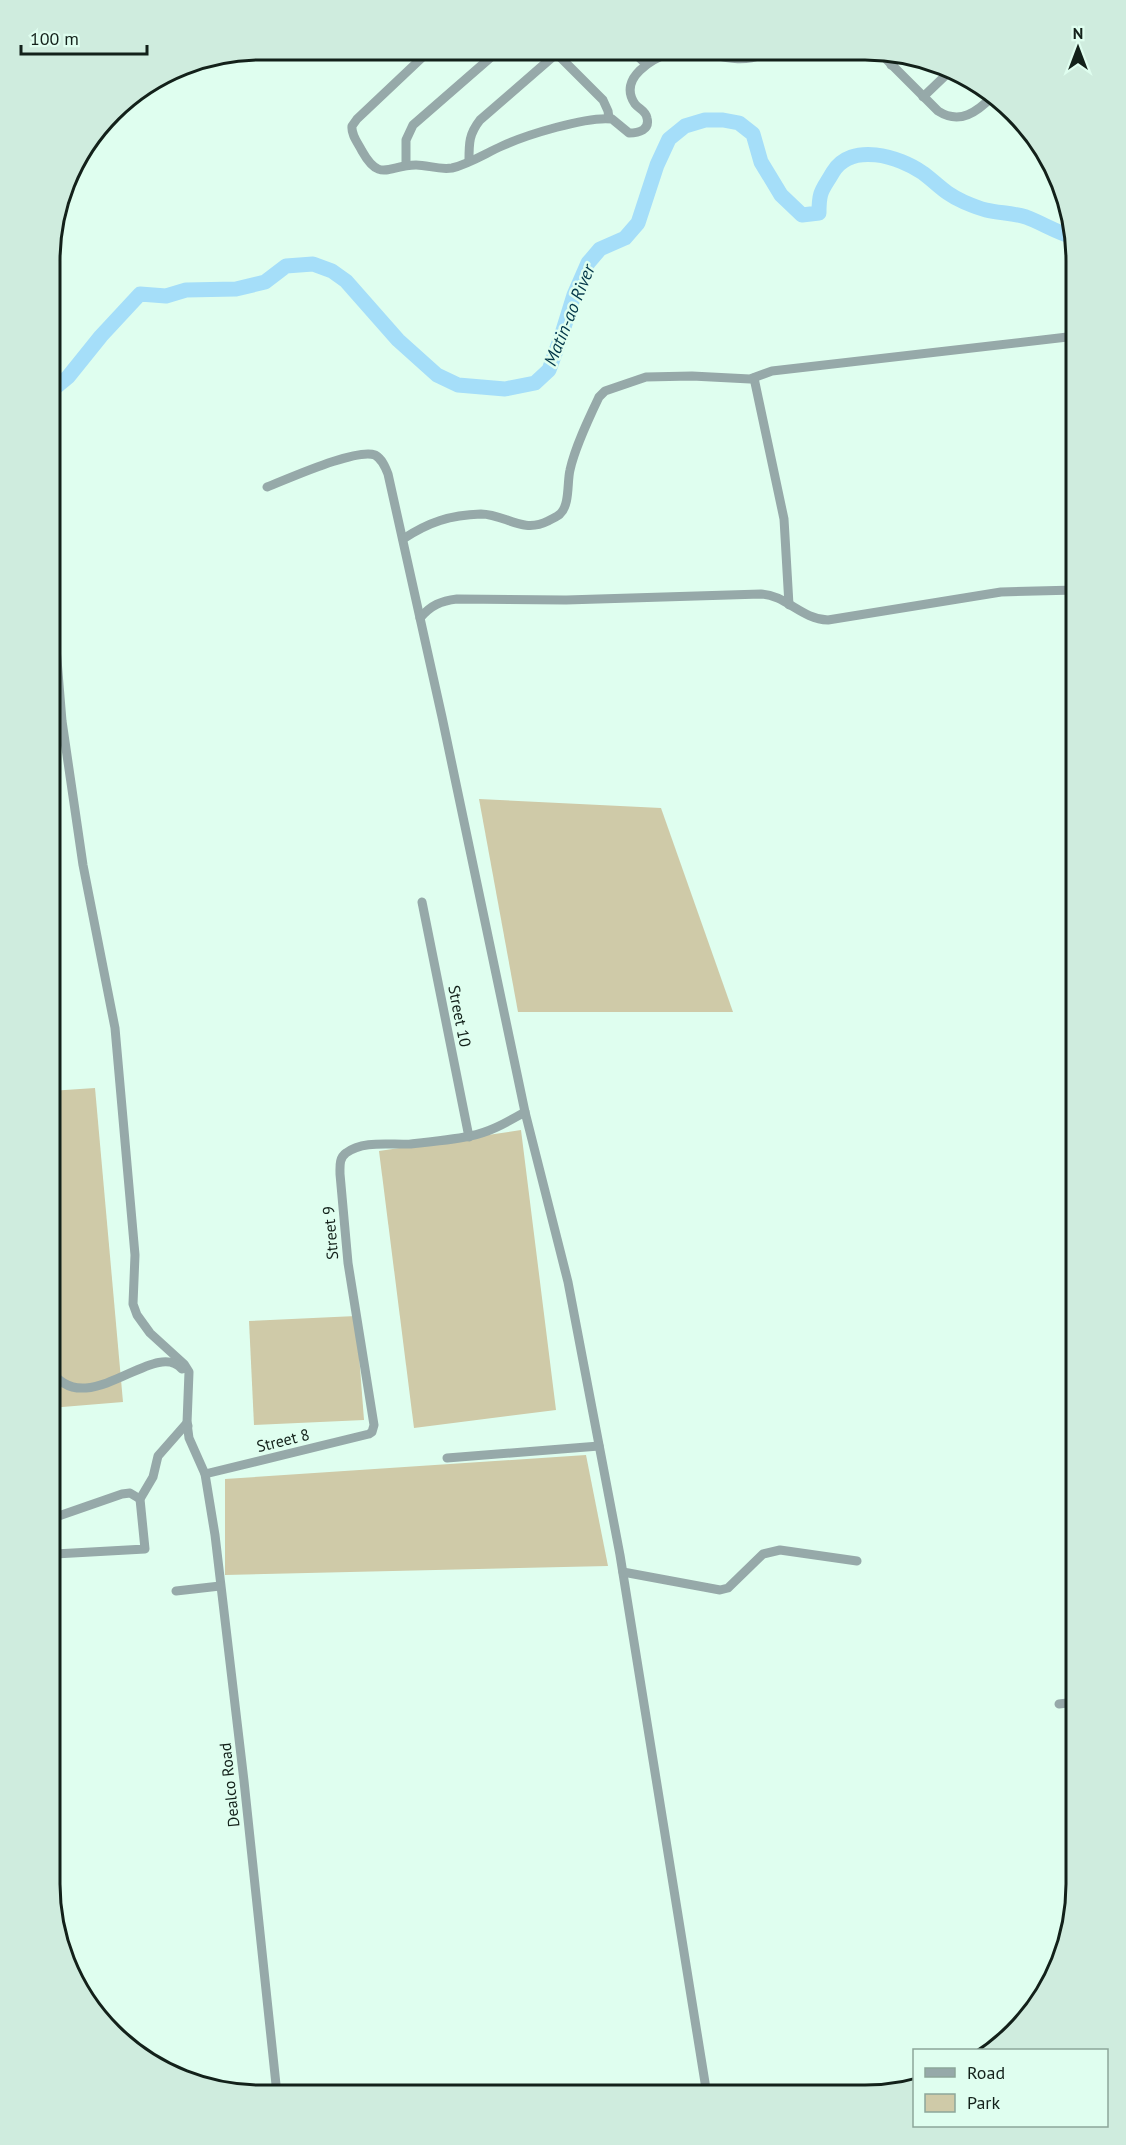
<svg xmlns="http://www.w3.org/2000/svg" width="1126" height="2145" viewBox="0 0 1126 2145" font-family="'PT Sans',sans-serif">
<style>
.green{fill:#cfcaa8}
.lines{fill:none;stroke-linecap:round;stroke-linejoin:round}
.river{stroke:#a5def9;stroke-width:15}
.street{stroke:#96a9a9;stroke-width:9}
.labels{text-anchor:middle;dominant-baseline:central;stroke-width:5;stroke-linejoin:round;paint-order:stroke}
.street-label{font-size:16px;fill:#13211a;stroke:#dffeef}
.water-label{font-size:18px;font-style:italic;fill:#013547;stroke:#dffeef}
.rim{fill:none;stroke:#13211a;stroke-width:3}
</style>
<rect width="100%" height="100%" fill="#dffeef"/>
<g class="green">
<polygon points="479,799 661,808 733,1012 518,1012"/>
<polygon points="95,1088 123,1402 50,1408 50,1091"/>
<polygon points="521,1130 556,1410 414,1428 379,1151"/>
<polygon points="356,1316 364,1420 254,1425 249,1321"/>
<polygon points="586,1455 608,1566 225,1575 225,1479"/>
</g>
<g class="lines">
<path class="river" d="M 51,391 L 68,377 L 101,336 L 140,294 L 166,296 L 186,290 L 236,289 L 265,282 L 286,266 L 313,264 L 332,271 L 346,281 L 398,340 L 437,375 L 458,385 L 505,389 L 535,383 L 549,370 L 561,337 L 574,295 L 588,263 L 600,249 L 625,238 L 638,223 L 657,165 L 669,139 L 685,126 L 705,120 L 723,120 L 739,123 L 753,134 L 761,162 L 781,195 L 802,215 L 819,213 C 819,190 822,191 833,172 C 851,142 899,156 923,173 C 939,185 944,193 964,202 C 971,205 978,208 986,210 C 999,213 1013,213 1026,217 C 1042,223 1056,232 1073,237"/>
<g class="street">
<path d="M 429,51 L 357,119 L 352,126 C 351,135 358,143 362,151 C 380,183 388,165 416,165 C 428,165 438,170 452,168 C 469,164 486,153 502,146 C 526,135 587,116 612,119 L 629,133 C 639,133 650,130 647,118 C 646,111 639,109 635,104 C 617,78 653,58 673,52"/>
<polyline points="554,51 603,100 608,111 609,118"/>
<polyline points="633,52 646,64"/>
<path d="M 701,52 C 724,57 743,64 765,53"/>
<path d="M 880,53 L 938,111 C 960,125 977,112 993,96"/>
<polyline points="891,65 903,53"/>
<polyline points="923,97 947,74"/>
<path d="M 469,160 C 469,143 469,134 480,120 L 556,54"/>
<polyline points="406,165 406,140 413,125 498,51"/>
<polyline points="754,378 784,519 789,605"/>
<path d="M 267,487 C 288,479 356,448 375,455 C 382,459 385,466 388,474 L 442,717 L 525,1112 L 568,1282 L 620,1555 L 707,2095"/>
<path d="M 403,539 C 429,522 450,515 481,514 C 505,514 522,534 548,521 C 551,519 557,517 560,514 C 570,505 567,482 570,470 C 575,447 589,418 599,397 L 605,391 L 646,377 L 692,376 L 750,379 L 772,371 L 1076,336"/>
<path d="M 420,618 C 431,605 441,601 457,599 L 566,600 L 761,594 C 786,595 801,619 828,620 L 1001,592 L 1076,590"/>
<polyline points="54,623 62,721 83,865 115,1028 135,1255 133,1304 137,1315 150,1333 184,1364 189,1372 187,1423 189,1438 205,1474 215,1535 244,1781 277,2094"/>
<polyline points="422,902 469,1137"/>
<path d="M 50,1369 C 85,1425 155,1337 182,1369"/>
<polyline points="447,1458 599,1446"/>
<path d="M 205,1474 L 369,1434 L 372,1432 L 374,1425 L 348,1263 L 340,1174 C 340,1166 339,1158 346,1153 C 363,1140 390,1145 410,1144 C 430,1142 451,1140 470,1136 C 491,1132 507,1122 525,1112"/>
<polyline points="50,1519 122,1494 130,1493 140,1499"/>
<polyline points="55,1554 145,1549 140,1499 153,1477 158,1456 187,1423 188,1426"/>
<polyline points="623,1572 720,1590 728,1588 763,1554 780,1550 857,1561"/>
<polyline points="176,1591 220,1586"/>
<polyline points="1059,1704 1076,1702"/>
</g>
</g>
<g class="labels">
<g class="street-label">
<text transform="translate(460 1016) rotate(79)">Street 10</text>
<text transform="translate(330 1233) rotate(-95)">Street 9</text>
<text transform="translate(283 1440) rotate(-14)">Street 8</text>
<text transform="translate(229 1785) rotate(-96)">Dealco Road</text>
</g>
<g class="water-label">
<text transform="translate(569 315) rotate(-68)">Matin-ao River</text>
</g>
</g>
<path d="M0 0H1126V2145H0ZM261 60H865A201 201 0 0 1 1066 261V1884A201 201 0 0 1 865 2085H261A201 201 0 0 1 60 1884V261A201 201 0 0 1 261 60Z" fill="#cfecde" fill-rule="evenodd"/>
<path class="rim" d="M261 60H865A201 201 0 0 1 1066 261V1884A201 201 0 0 1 865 2085H261A201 201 0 0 1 60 1884V261A201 201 0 0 1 261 60Z"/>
<rect x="913" y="2049" width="195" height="78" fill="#dffeef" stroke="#8da69a" stroke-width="1.5"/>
<rect x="925" y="2068" width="30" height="9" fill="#96a9a9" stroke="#8da69a" stroke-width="1.5"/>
<text x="967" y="2079" font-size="18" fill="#13211a">Road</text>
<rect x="925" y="2094" width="30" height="18" fill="#cfcaa8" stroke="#8da69a" stroke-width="1.5"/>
<text x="967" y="2109" font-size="18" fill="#13211a">Park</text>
<g transform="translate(1078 48)" stroke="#dffeef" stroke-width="4.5" paint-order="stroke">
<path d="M0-4.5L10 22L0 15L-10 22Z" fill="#13211a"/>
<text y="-9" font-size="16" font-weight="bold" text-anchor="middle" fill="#13211a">N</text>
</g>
<path d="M21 45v9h126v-9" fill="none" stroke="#13211a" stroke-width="3"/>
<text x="30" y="45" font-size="18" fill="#13211a" stroke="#dffeef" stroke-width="4.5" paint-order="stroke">100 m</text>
</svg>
